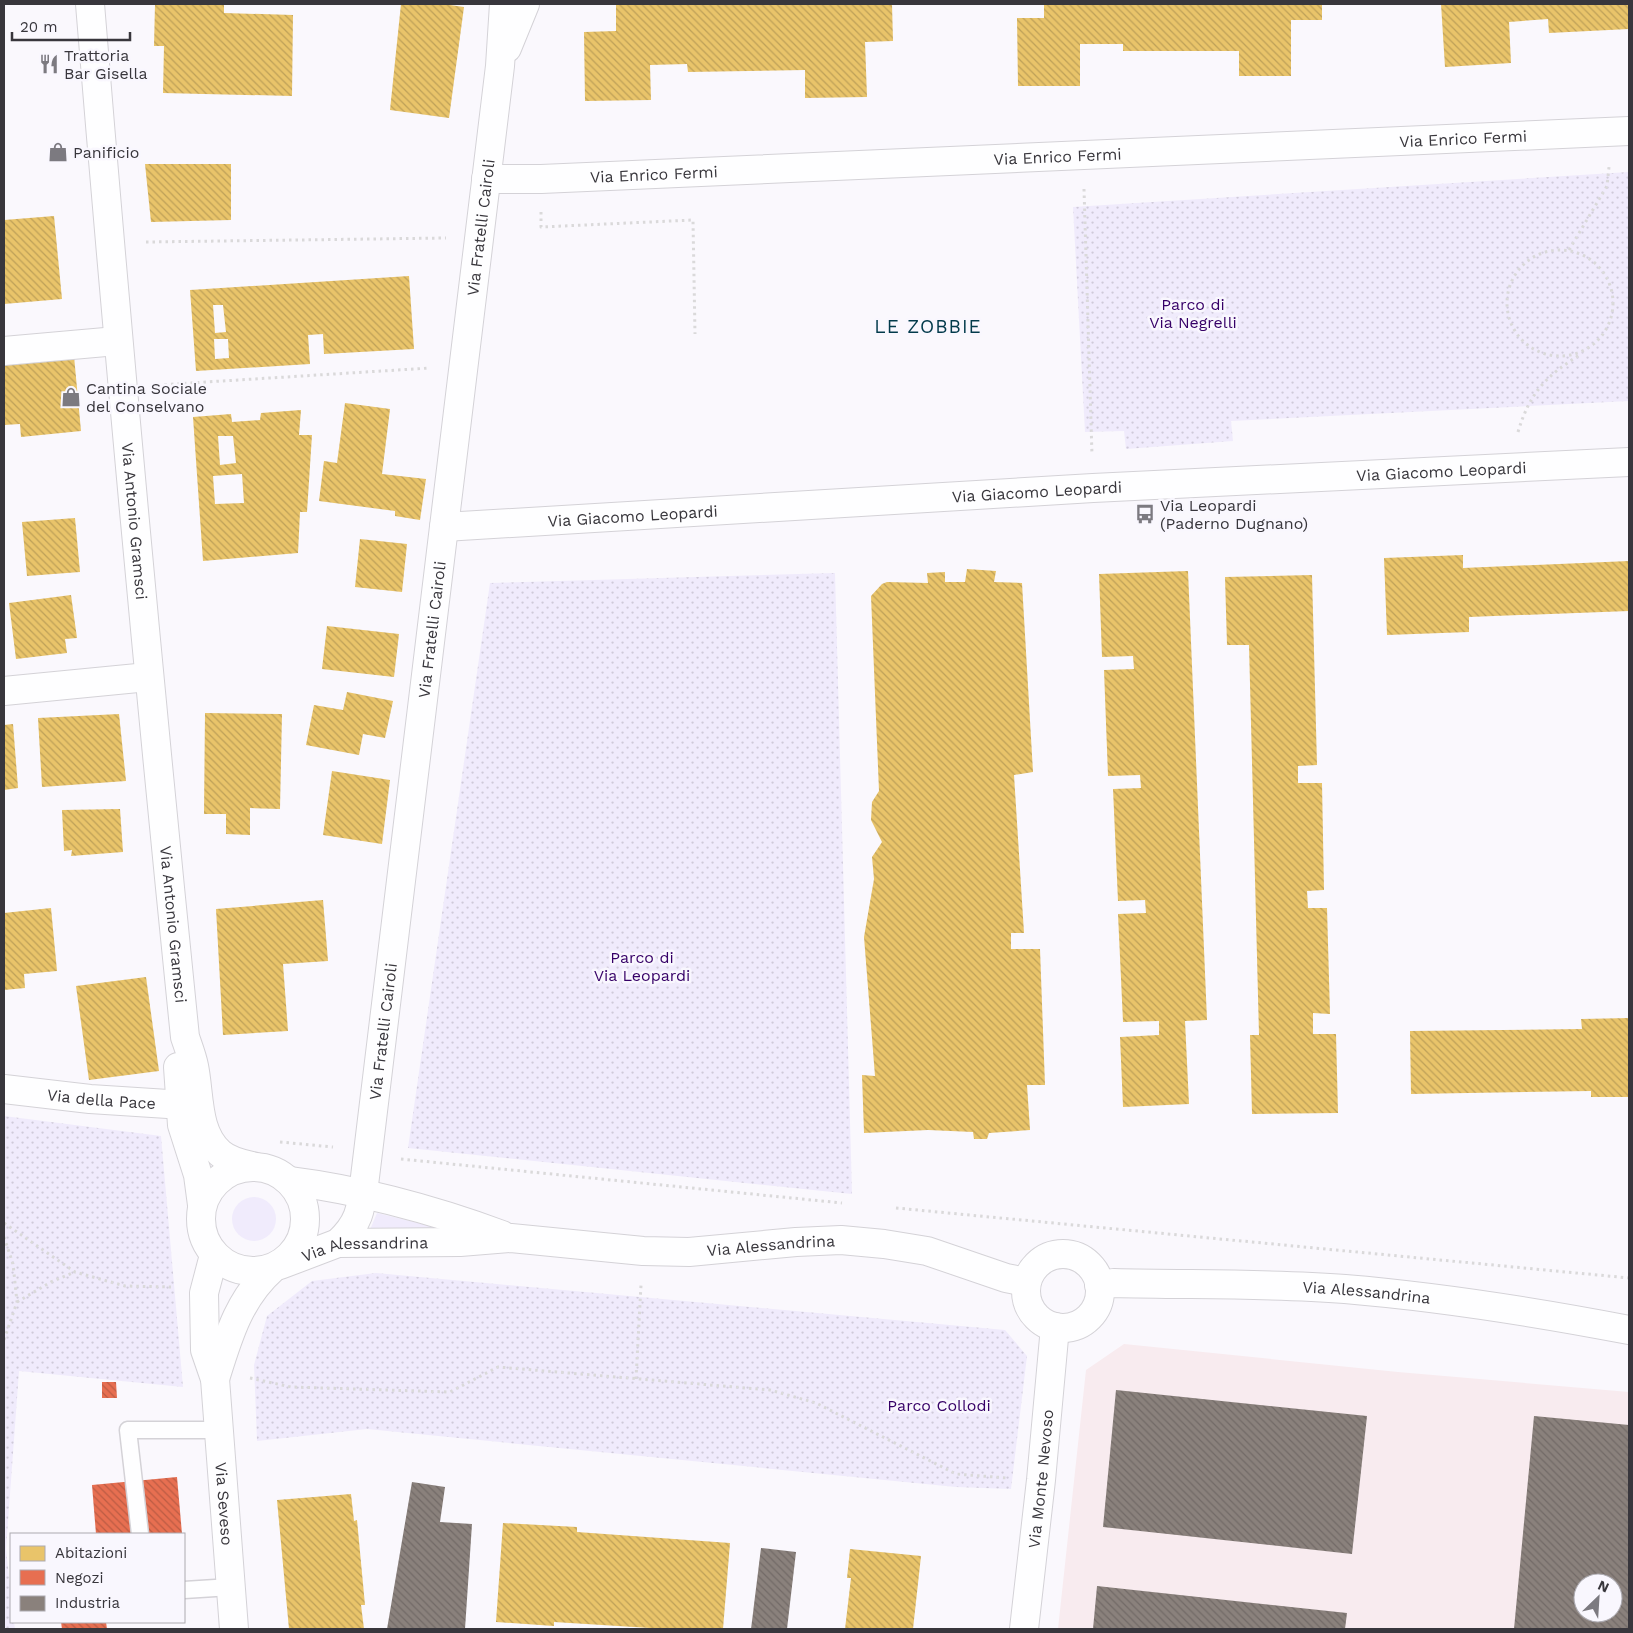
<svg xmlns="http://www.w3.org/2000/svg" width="1633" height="1633" viewBox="0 0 1633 1633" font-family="'Work Sans',sans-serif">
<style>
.industrial{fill:#f8ebef;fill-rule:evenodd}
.green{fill:#f0ebfc}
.park{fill:url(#park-dots)}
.homes{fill:url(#homes-back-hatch);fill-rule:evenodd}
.shops{fill:url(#shops-back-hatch)}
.industry{fill:url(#industry-back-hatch);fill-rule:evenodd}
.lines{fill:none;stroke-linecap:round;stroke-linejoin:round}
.lane-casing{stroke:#d4d2d7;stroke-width:19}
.street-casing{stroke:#d4d2d7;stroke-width:30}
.secondary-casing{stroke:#d4d2d7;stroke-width:30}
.path{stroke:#dad9da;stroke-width:3;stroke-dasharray:2.5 4;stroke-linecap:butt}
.lane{stroke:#fefeff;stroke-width:16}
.street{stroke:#fefeff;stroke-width:28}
.secondary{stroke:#fefeff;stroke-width:28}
.labels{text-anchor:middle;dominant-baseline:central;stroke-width:5;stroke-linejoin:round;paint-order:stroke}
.poi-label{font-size:16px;fill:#38363c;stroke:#f9f7fe;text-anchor:start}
.street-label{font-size:16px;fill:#38363c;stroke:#f9f7fe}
.park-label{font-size:16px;fill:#360067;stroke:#f9f7fe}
.quarter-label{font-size:19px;letter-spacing:1px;fill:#023a4b;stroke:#f9f7fe}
</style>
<defs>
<pattern id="park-dots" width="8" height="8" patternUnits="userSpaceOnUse" patternTransform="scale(1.25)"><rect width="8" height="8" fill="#f0ebfc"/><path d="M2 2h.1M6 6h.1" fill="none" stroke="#cfcad9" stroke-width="1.8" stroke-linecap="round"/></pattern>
<pattern id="homes-back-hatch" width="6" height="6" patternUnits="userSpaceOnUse" patternTransform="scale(1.25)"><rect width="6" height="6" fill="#e9c46a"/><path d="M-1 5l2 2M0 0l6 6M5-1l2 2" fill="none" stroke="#bea058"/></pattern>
<pattern id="shops-back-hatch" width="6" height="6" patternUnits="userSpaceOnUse" patternTransform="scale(1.25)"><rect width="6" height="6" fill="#e76f51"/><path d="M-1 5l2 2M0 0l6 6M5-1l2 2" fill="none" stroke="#bc5c44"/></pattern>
<pattern id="industry-back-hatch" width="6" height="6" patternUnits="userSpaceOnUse" patternTransform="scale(1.25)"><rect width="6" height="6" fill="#8a817c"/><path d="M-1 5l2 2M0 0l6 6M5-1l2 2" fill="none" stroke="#726a67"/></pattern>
</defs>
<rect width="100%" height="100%" fill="#faf8fd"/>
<path class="industrial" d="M 1124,1344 L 1398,1372 L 1629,1392 L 1629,1629 L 1058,1629 L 1086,1370 ZM 1583,1583 L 1613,1583 L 1613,1613 L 1583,1613 Z"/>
<g class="green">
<circle cx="254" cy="1219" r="22"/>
<polygon points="377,1213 443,1229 369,1232"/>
</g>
<g class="park">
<polygon points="1629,172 1629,401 1231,421 1233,441 1126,449 1124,431 1085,432 1073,207"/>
<polygon points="835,573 852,1194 408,1148 490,583"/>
<polygon points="4,1116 161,1136 183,1387 19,1371 6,1549 11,1595 11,1622 14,1622 15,1629 4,1629"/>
<polygon points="376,1273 1005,1330 1027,1356 1011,1489 956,1487 367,1429 257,1441 254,1365 267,1316 312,1281"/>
</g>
<g class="homes">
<polygon points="155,4 224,4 224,13 293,15 292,96 163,93 164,46 154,46"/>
<polygon points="401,4 443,4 464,7 449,118 390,110"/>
<polygon points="616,4 892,4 893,41 865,42 867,97 805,98 805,70 688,72 687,64 650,65 651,100 585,101 584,32 616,31"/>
<polygon points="1044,4 1322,4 1322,20 1291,20 1291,76 1239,76 1239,51 1123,51 1123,44 1080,44 1080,86 1018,86 1017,18 1044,18"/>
<polygon points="1441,4 1629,4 1629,29 1549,33 1548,19 1509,22 1511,63 1445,67"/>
<polygon points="145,164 231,164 231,220 151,222"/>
<polygon points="54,216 62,299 4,304 4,220"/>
<path d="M 409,276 L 414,349 L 324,354 L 323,334 L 308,335 L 310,364 L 196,371 L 190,290 ZM 213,305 L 223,305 L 226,332 L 215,333 ZM 214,339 L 228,339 L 229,358 L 215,359 Z"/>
<polygon points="74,356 81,431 21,437 20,424 4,425 4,363"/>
<polygon points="345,403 390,409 382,474 426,479 420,520 395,516 395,511 319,501 324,461 337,463"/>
<path d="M 301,410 L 299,435 L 312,435 L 307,512 L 300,512 L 298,553 L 203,561 L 193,417 L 231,414 L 232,422 L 260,420 L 261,413 ZM 218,436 L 233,436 L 236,463 L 220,465 ZM 242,474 L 244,503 L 215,504 L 213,476 Z"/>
<polygon points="75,518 80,572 27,576 22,522"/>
<polygon points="360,539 407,544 402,592 355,587"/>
<polygon points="1463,555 1463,568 1629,561 1629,611 1469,617 1469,632 1387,635 1384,558"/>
<polygon points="967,569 996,571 994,582 1022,583 1033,772 1014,775 1024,933 1011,933 1011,949 1040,949 1045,1085 1027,1085 1030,1130 989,1133 987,1139 974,1139 973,1132 928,1130 864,1133 862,1075 875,1076 864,937 874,879 872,857 882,842 871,820 872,802 879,791 871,596 882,584 887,582 928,583 927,573 945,572 945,582 965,582"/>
<polygon points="1188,571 1207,1020 1185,1021 1189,1104 1123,1107 1120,1037 1159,1035 1159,1021 1123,1022 1118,914 1146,913 1145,900 1118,901 1113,789 1141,788 1140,775 1108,776 1104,670 1134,669 1133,656 1102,657 1099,574"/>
<polygon points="1312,575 1317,765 1298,766 1298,783 1322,783 1324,890 1307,891 1308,908 1327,908 1330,1014 1313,1013 1313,1034 1336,1034 1338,1113 1252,1114 1250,1035 1259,1035 1249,645 1227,645 1225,577"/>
<polygon points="71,595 77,638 65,639 67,653 16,659 9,603"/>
<polygon points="327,626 399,634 394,677 322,669"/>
<polygon points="347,692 393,701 385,738 363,734 359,755 306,745 314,705 343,710"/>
<polygon points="205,713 282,714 280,809 250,808 250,835 226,834 226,814 204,814"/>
<polygon points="119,714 126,781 42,787 38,718"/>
<polygon points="13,724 18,788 4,790 4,725"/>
<polygon points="332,771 390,780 382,844 323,835"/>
<polygon points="120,809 123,852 71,856 72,850 64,851 62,810"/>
<polygon points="323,900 328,961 283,964 288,1031 223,1035 216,909"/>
<polygon points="51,908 57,971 24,974 25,988 4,990 4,913"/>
<polygon points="146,977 159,1071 89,1080 76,986"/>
<polygon points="1629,1018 1629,1097 1591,1097 1591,1091 1411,1094 1410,1031 1582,1029 1581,1019"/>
<polygon points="351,1494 354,1521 357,1520 365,1605 361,1605 364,1629 289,1629 277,1500"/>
<polygon points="503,1523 577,1527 577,1532 730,1543 723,1629 666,1629 554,1622 554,1626 496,1622"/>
<polygon points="850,1549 921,1556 913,1629 845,1629 851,1578 847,1578"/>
</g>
<g class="shops">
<polygon points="102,1382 116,1382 117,1398 102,1398"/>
<polygon points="177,1477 182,1534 96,1534 92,1485"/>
<polygon points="61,1622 106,1622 107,1629 62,1629"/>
</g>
<g class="industry">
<polygon points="1116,1390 1367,1416 1352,1554 1103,1527"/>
<path d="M 1534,1416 L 1629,1425 L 1629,1629 L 1514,1629 ZM 1583,1583 L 1613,1583 L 1613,1613 L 1583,1613 Z"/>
<polygon points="412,1482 445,1487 440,1522 472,1524 465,1629 387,1629"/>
<polygon points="761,1548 796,1552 787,1629 751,1629"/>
<polygon points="1097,1586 1347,1613 1345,1629 1093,1629"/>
</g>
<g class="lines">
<defs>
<g id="lane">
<polyline points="140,1534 128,1430 218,1430"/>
<polyline points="184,1590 231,1587"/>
</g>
<g id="street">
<polyline points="507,48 525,4"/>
<path id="s1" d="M 486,179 L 541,179 L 1629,131"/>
<polyline points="4,351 117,341"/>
<path id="s2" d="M 444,527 L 1093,488 L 1629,462"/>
<polyline points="4,691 148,677"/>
<path id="s3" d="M 4,1089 L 90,1099 L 199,1106"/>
<path d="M 289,1181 C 361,1190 434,1210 502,1235"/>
<path id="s4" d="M 338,1243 C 361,1222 361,1207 365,1177 L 500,66 L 504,4"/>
<circle cx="1063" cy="1291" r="37"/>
<path id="s5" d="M 280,1265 L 338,1243 L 460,1242 L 511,1238 L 643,1251 L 689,1252 L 796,1242 L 841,1240 L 884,1244 L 927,1251 L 1006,1278 L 1026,1282"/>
<path id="s6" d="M 1099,1285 L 1114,1283 C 1190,1285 1268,1283 1345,1289 C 1440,1297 1535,1312 1629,1330"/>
<path id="s7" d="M 1024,1629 L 1041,1480 L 1055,1327"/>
</g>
<g id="secondary">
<path id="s8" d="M 90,4 C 118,348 150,693 185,1037 C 188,1046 192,1056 194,1066 C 200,1095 196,1132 220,1153 C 230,1162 244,1164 256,1167"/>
<polyline points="178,1067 182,1125 198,1175 202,1205"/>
<circle cx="253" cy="1219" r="52"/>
<path id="s9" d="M 214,1255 L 204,1293 L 205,1350 L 215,1379 L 234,1629"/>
<path d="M 215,1379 C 228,1337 239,1298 273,1268"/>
</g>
</defs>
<use href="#lane" class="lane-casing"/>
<use href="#street" class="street-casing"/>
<use href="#secondary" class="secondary-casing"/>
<g class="path">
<polyline points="1084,189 1092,455"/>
<polyline points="541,212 541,227 693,220 695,334"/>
<polyline points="146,242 446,238"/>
<circle cx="1560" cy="303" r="53"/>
<polyline points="1569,250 1607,186 1609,167"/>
<polyline points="158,385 430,368"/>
<path d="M 1518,432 C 1530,392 1546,376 1581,354"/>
<polyline points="280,1142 333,1147"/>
<polyline points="401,1159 842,1203"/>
<polyline points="896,1208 1629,1278"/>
<polyline points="4,1223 75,1272 125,1286 171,1287"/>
<polyline points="4,1237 13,1264 17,1302 4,1340"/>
<polyline points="17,1302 51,1282 75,1272"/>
<polyline points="250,1378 291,1387 450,1392 498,1367 770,1390 816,1403 956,1474 1007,1478"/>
<polyline points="636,1379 641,1285"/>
</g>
<use href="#lane" class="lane"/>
<use href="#street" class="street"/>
<use href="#secondary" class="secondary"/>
</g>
<defs>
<symbol id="restaurant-bare" viewBox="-9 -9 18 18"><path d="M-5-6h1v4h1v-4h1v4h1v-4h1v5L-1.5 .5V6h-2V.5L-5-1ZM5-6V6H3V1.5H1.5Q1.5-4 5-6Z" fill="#7c7a80" stroke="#f9f7fe" stroke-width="2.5" paint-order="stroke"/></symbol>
<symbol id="shop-bare" viewBox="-9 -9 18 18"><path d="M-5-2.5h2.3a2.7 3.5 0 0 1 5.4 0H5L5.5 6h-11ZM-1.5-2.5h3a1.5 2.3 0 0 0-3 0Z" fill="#7c7a80" stroke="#f9f7fe" stroke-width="2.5" paint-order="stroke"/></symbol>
<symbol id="bus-bare" viewBox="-9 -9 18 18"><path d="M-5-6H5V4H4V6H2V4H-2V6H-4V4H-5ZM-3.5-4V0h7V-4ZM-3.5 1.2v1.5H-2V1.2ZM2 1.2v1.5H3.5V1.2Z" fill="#7c7a80" stroke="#f9f7fe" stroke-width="2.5" paint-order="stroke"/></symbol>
</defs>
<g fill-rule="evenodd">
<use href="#restaurant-bare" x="35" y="50" width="28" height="28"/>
<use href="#shop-bare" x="44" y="138" width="28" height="28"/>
<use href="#shop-bare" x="57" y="383" width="28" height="28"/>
<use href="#bus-bare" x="1131" y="500" width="28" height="28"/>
</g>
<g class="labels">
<g class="poi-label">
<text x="64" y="55">Trattoria<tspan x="64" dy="18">Bar Gisella</tspan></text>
<text x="73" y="152">Panificio</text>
<text x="86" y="388">Cantina Sociale<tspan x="86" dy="18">del Conselvano</tspan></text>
<text x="1160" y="505">Via Leopardi<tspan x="1160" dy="18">(Paderno Dugnano)</tspan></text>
</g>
<g class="street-label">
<text stroke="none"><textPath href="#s1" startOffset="978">Via Enrico Fermi</textPath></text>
<text stroke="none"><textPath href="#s1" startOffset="572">Via Enrico Fermi</textPath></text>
<text stroke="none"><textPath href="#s1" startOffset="168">Via Enrico Fermi</textPath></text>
<text stroke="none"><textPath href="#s4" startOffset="1030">Via Fratelli Cairoli</textPath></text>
<text stroke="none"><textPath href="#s2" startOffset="999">Via Giacomo Leopardi</textPath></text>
<text stroke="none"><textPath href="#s2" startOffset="594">Via Giacomo Leopardi</textPath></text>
<text stroke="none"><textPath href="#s2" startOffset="189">Via Giacomo Leopardi</textPath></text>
<text stroke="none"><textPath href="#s8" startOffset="519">Via Antonio Gramsci</textPath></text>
<text stroke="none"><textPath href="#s4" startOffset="625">Via Fratelli Cairoli</textPath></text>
<text stroke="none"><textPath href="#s8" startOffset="924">Via Antonio Gramsci</textPath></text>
<text stroke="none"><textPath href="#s4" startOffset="220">Via Fratelli Cairoli</textPath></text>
<text stroke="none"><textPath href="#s3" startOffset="98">Via della Pace</textPath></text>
<text stroke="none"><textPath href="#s5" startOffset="496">Via Alessandrina</textPath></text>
<text stroke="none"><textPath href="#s5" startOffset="88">Via Alessandrina</textPath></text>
<text stroke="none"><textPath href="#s6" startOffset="268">Via Alessandrina</textPath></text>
<text stroke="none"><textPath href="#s7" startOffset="151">Via Monte Nevoso</textPath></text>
<text stroke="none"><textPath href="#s9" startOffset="252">Via Seveso</textPath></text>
</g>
<g class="park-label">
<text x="1193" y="304">Parco di<tspan x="1193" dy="18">Via Negrelli</tspan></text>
<text x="642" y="957">Parco di<tspan x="642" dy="18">Via Leopardi</tspan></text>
<text x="939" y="1405">Parco Collodi</text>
</g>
<g class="quarter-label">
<text x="928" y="326">LE ZOBBIE</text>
</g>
</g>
<rect width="1633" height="1633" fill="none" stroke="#38363c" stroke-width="10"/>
<rect x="10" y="1533" width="175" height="90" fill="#f9f7fe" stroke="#acaab0"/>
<rect x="20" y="1546" width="25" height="15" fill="#e9c46a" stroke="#acaab0"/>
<text x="55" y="1558" font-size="15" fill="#38363c">Abitazioni</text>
<rect x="20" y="1570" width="25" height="15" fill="#e76f51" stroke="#acaab0"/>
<text x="55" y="1583" font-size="15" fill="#38363c">Negozi</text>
<rect x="20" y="1596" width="25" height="15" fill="#8a817c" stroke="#acaab0"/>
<text x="55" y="1608" font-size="15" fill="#38363c">Industria</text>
<g transform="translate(1598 1598) rotate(25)"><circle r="24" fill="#f9f7fe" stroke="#acaab0"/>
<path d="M0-4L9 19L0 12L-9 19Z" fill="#7c7a80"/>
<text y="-8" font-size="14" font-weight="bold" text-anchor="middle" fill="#38363c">N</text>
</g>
<path d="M12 32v8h118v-8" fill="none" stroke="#38363c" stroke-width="2.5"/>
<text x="20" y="32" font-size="15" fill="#38363c" stroke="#f9f7fe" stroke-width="4" paint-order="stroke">20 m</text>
</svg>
